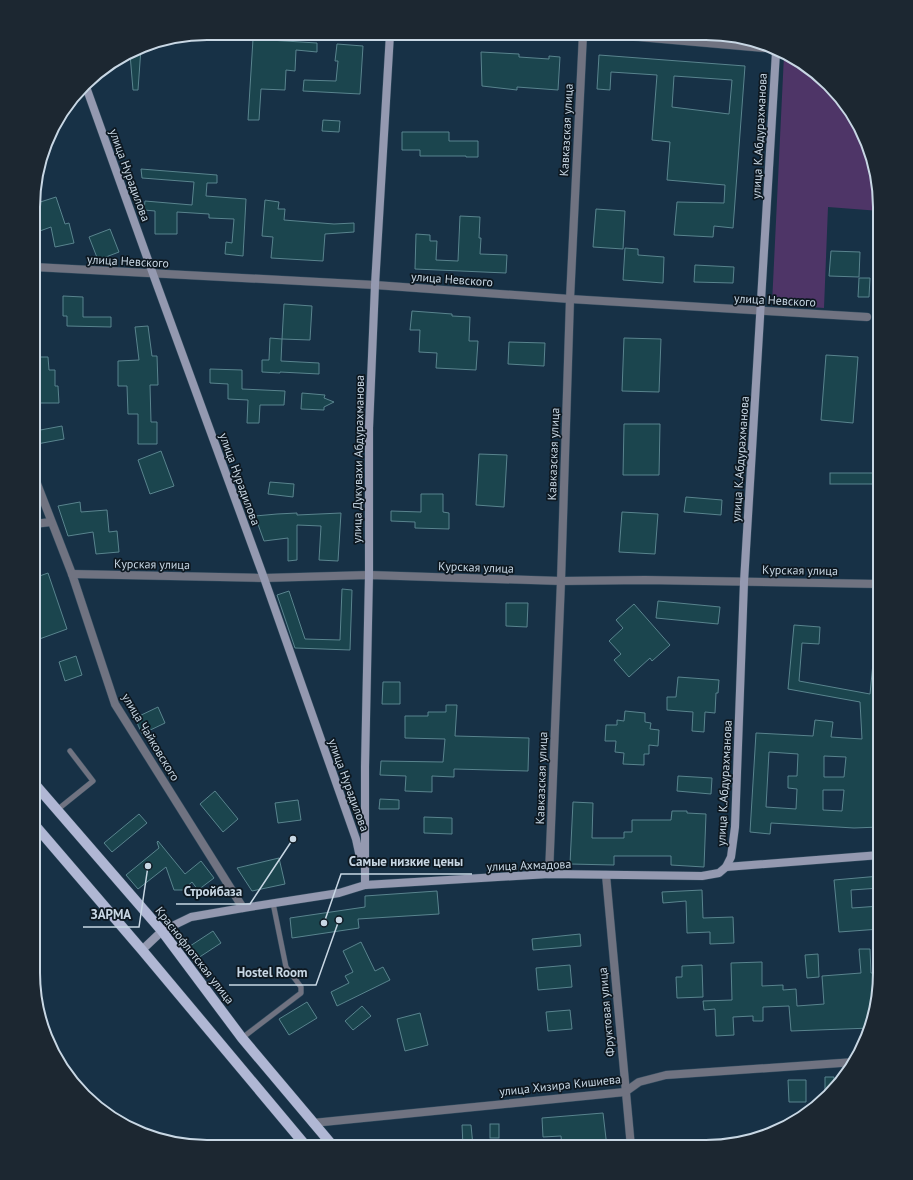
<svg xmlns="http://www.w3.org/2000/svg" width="913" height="1180" viewBox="0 0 913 1180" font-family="'PT Sans',sans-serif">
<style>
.green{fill:#4e3567}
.building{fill:#1b454e;stroke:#59848e;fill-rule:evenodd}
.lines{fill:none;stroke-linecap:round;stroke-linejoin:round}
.lane-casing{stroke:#334c5f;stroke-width:6}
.street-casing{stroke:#334c5f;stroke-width:9}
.secondary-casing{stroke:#334c5f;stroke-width:9}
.primary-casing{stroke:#334c5f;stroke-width:11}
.lane{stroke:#707381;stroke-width:5}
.street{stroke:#707381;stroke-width:8}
.secondary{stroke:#9499b0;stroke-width:8}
.primary{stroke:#b0b7d4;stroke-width:10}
.labels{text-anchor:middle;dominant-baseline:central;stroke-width:3.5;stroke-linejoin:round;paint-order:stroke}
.street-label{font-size:12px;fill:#c8d7e4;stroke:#0d1821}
.rim{fill:none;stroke:#c8d7e4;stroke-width:2}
.leader{fill:none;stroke:#c8d7e4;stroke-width:1.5}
.callout-dot{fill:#c8d7e4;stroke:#0d1821;stroke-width:1.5}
.callout-label{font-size:13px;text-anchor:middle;font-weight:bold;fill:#c8d7e4;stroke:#0d1821;stroke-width:3.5;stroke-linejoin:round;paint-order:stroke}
</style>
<rect width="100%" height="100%" fill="#173146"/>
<polygon class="green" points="784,55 803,62 837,92 862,130 880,206 880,211 828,207 824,308 772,304"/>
<g class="building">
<polygon points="253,39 317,43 317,52 296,50 295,71 286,70 285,90 261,89 259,120 248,120"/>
<polygon points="337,44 363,46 360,94 303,91 304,80 336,81 338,61 335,61"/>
<polygon points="141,48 138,90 133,90 130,54"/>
<polygon points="481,52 519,54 519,57 549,59 549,56 560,57 558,90 517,87 517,90 482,86"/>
<path d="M 599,55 L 745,66 L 733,228 L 714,226 L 713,237 L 674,235 L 677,202 L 724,203 L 725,185 L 667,180 L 670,142 L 652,140 L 657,75 L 611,72 L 610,90 L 597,89 ZM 674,76 L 732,80 L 729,114 L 672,107 Z"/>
<polygon points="323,120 340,121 339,132 322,131"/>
<polygon points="402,132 449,132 449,141 478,141 478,157 466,157 466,156 420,156 420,150 402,150"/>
<polygon points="141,169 217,175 217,183 207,183 206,196 246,199 243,256 225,254 226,242 232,243 234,219 209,218 209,214 177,212 177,234 155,234 155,211 144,210 145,201 192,205 194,182 142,178"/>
<polygon points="56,197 65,224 69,223 74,243 55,247 51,227 37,232 34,223 34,204"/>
<polygon points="265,200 279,202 278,209 285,209 284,220 334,224 354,223 354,232 325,234 323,261 271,258 273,237 262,236"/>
<polygon points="596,209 625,211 623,249 593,247"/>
<polygon points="460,216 480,217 479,238 481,238 480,254 507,255 506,273 415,269 416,234 430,235 430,241 437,241 436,260 458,261"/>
<polygon points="110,229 119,252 98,260 89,237"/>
<polygon points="625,248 638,249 638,255 664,257 663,283 623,280"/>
<polygon points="831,251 860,252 859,277 829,276"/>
<polygon points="695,265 734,267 733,283 694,282"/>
<polygon points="859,278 870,278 869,297 858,297"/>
<polygon points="63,296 83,297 83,317 111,317 111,327 67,326 67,316 63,316"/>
<polygon points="284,304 312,306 310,340 282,339"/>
<polygon points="412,311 452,314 452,316 470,317 469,341 478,341 476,370 436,368 437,353 419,352 420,330 410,330"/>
<polygon points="148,326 152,356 157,356 158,385 150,385 151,422 157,422 157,444 138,444 138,414 128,414 127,386 118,386 118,361 139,360 135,327"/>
<polygon points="270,338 282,339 281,361 319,363 319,374 280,372 280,373 262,372 262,360 269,360"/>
<polygon points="624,338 661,339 659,392 622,391"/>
<polygon points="509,342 545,343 544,366 508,364"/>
<polygon points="826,355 858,357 853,423 821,420"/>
<polygon points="36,357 48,357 49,370 55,370 55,386 58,386 59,403 34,403 35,371 37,371"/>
<polygon points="210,369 242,370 242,389 285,391 284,405 260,405 259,423 247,423 248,400 228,399 228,384 210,383"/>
<polygon points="302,393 325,395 324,398 334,402 324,407 324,410 301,409"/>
<polygon points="624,424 660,424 659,475 623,475"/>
<polygon points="62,426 64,439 37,444 35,431"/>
<polygon points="161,451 174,486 150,494 138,460"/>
<polygon points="479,454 507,455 504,507 476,505"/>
<rect x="830" y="473" width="50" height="11"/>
<polygon points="270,482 294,484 293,497 268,494"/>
<polygon points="421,494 443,494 443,512 449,513 449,529 415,528 415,522 391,521 391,511 421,512"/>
<polygon points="686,497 722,500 721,515 684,512"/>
<polygon points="80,502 81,512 107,510 109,532 117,531 119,552 96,554 93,532 68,536 58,506"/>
<polygon points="622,512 658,514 655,554 619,552"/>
<polygon points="297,513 297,515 341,513 338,561 319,560 321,526 297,525 297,560 288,561 288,538 264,541 255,516 277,514"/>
<polygon points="48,573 67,629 34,641 34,578"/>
<polygon points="342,589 352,590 350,650 295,648 277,595 289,591 305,639 340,640"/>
<polygon points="658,601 720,607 718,624 656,618"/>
<polygon points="506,603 528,603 527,627 506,626"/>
<polygon points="634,604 670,645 652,661 650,658 629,677 614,660 621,654 609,641 623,628 616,620"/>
<path d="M 794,625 L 820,627 L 819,644 L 802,643 L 799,681 L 870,694 L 873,663 L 880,663 L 880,827 L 854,828 L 771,823 L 770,834 L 750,832 L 756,733 L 813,736 L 815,720 L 833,722 L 831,737 L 862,739 L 860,702 L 788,689 ZM 769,752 L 798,754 L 797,776 L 788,776 L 788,788 L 797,789 L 796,809 L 766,807 ZM 824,756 L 846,757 L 844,777 L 824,777 ZM 823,790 L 844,790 L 842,811 L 823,810 Z"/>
<polygon points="76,656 82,675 65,681 59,662"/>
<polygon points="678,677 719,680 718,693 716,693 715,713 705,712 704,732 692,731 693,712 667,710 667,697 676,697"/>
<polygon points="383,682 400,682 400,704 382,704"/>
<polygon points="446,705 457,705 455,736 529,738 528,771 454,769 454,777 432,776 432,792 405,791 406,776 380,775 381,761 443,762 445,739 405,738 405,716 428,716 428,712 446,712"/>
<polygon points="158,707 165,723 142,734 135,718"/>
<polygon points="625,711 645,713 645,722 651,723 650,729 659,730 658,746 649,745 649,754 644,754 644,765 623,764 624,753 615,752 616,741 605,741 606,725 617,725 617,720 624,721"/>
<polygon points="678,776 712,778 711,794 677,791"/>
<polygon points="215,791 238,819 223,832 200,804"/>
<polygon points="380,799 399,800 399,809 379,809"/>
<polygon points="298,800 301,820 278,823 275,803"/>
<polygon points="573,802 593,803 592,838 624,838 624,832 632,832 632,820 671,820 672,811 687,811 687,813 706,814 704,867 671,865 671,856 614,856 614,865 570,864"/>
<polygon points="139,814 147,823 112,852 104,843"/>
<polygon points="424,817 452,818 452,834 424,833"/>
<polygon points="158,841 185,874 201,861 214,878 198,890 192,882 183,890 174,890 166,867 138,889 126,875 159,848 157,842"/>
<polygon points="279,858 285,884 252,891 237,868"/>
<polygon points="880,876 880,888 851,890 852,908 880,906 880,929 839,932 834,880"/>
<polygon points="702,890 703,918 733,917 734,943 710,944 710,932 687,933 686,901 663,903 662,892"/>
<polygon points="437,891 439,914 358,919 359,928 292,938 290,918 365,907 365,896"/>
<polygon points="213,931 221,943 195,960 187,948"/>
<polygon points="580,934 581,946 533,950 532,939"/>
<polygon points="361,942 375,971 383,967 390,980 337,1006 331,992 349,983 345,976 353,972 343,951"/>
<polygon points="859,949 870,949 871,973 880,973 880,985 871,1028 791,1031 789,1006 763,1007 763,1021 753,1021 753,1016 733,1017 734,1035 716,1036 715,1009 704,1010 703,1001 732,1000 731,963 762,962 762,986 783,985 783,990 796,989 797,1006 824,1004 822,976 861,973"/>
<polygon points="818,954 819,977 807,978 805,955"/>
<polygon points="570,965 572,987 538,990 536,968"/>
<polygon points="702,965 703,997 677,998 676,977 682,977 682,966"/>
<polygon points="307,1002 317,1018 289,1035 279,1019"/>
<polygon points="362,1006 371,1016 353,1030 345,1021"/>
<polygon points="570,1010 572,1029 548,1031 546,1012"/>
<polygon points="420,1013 428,1045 405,1051 397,1019"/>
<polygon points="825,1077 834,1077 834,1089 825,1099"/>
<polygon points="788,1080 806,1080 806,1102 789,1102"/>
<polygon points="603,1113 607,1147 562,1147 561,1136 543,1137 542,1118"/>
<rect x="490" y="1124" width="9" height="14"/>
<polygon points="462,1125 471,1125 473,1146 463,1146"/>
</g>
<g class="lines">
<defs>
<g id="lane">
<polyline points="57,810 93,781 70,751"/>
<polyline points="242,1038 301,993 301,987 286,967 273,903"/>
</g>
<g id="street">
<polyline points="605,34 764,48"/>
<polyline points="34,267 375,285 570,299 867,317"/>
<polyline points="34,476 72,574 115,704 243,908"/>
<polyline points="34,524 51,522"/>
<polyline points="72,574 264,578 369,575 561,581 645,580 880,584"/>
<polyline points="549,874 561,581 570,299 583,34"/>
<polyline points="606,875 631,1147"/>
<polyline points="313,1123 625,1092 639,1082 666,1075 855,1062"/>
</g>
<g id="secondary">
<polyline points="85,84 153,274 264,578 356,839 361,862"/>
<polyline points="726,867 731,857 735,827 744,582 776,52"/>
<polyline points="365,885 365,767 369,575 369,428 375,285 390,34"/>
<polyline points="142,950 162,931 191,917 243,908 339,893 365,885 549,874 702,876 719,873 726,867 880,855"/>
</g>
<g id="primary">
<polyline points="33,782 162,931 242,1038 333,1146"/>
<polyline points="33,823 142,950 306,1146"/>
</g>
</defs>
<use href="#lane" class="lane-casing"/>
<use href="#street" class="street-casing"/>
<use href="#secondary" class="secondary-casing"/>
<use href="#primary" class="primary-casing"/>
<use href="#lane" class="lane"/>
<use href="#street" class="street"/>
<use href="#secondary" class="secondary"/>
<use href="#primary" class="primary"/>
</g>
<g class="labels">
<g class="street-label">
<text transform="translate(566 130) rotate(-87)">Кавказская улица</text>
<text transform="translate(759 136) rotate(-87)">улица К.Абдурахманова</text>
<text transform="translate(130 175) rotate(70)">улица Нурадилова</text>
<text transform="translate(128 261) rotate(3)">улица Невского</text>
<text transform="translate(452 279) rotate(4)">улица Невского</text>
<text transform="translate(775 300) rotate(3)">улица Невского</text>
<text transform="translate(553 454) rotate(-88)">Кавказская улица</text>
<text transform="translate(358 459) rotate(-89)">улица Дукувахи Абдурахманова</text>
<text transform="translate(740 459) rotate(-86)">улица К.Абдурахманова</text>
<text transform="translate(240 479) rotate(70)">улица Нурадилова</text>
<text transform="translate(152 564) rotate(1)">Курская улица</text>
<text transform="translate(476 567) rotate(2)">Курская улица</text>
<text transform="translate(800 570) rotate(1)">Курская улица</text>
<text transform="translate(151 737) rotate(59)">улица Чайковского</text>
<text transform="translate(541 778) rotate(-88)">Кавказская улица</text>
<text transform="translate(724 783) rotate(-87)">улица К.Абдурахманова</text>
<text transform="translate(349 785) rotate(70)">улица Нурадилова</text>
<text transform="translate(529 865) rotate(-2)">улица Ахмадова</text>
<text transform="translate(195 955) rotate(52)">Краснофлотская улица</text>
<text transform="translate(606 1012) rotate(-95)">Фруктовая улица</text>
<text transform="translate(560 1085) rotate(-6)">улица Хизира Кишиева</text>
</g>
</g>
<path d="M0 0H913V1180H0ZM207 40H706A167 167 0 0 1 873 207V973A167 167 0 0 1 706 1140H207A167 167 0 0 1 40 973V207A167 167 0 0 1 207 40Z" fill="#1c2731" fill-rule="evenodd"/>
<path class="rim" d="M207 40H706A167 167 0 0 1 873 207V973A167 167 0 0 1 706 1140H207A167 167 0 0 1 40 973V207A167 167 0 0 1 207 40Z"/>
<path class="leader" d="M324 923L341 874H472M293 839L250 904H176M148 866L139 927H83M339 920L316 985H229"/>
<g class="callout-dot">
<circle cx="324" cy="923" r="4"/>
<circle cx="293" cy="839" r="4"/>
<circle cx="148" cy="866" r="4"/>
<circle cx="339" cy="920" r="4"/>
</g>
<g class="callout-label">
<text x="406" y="866">Самые низкие цены</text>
<text x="213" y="896">Стройбаза</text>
<text x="111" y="919">ЗАРМА</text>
<text x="272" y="977">Hostel Room</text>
</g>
</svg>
